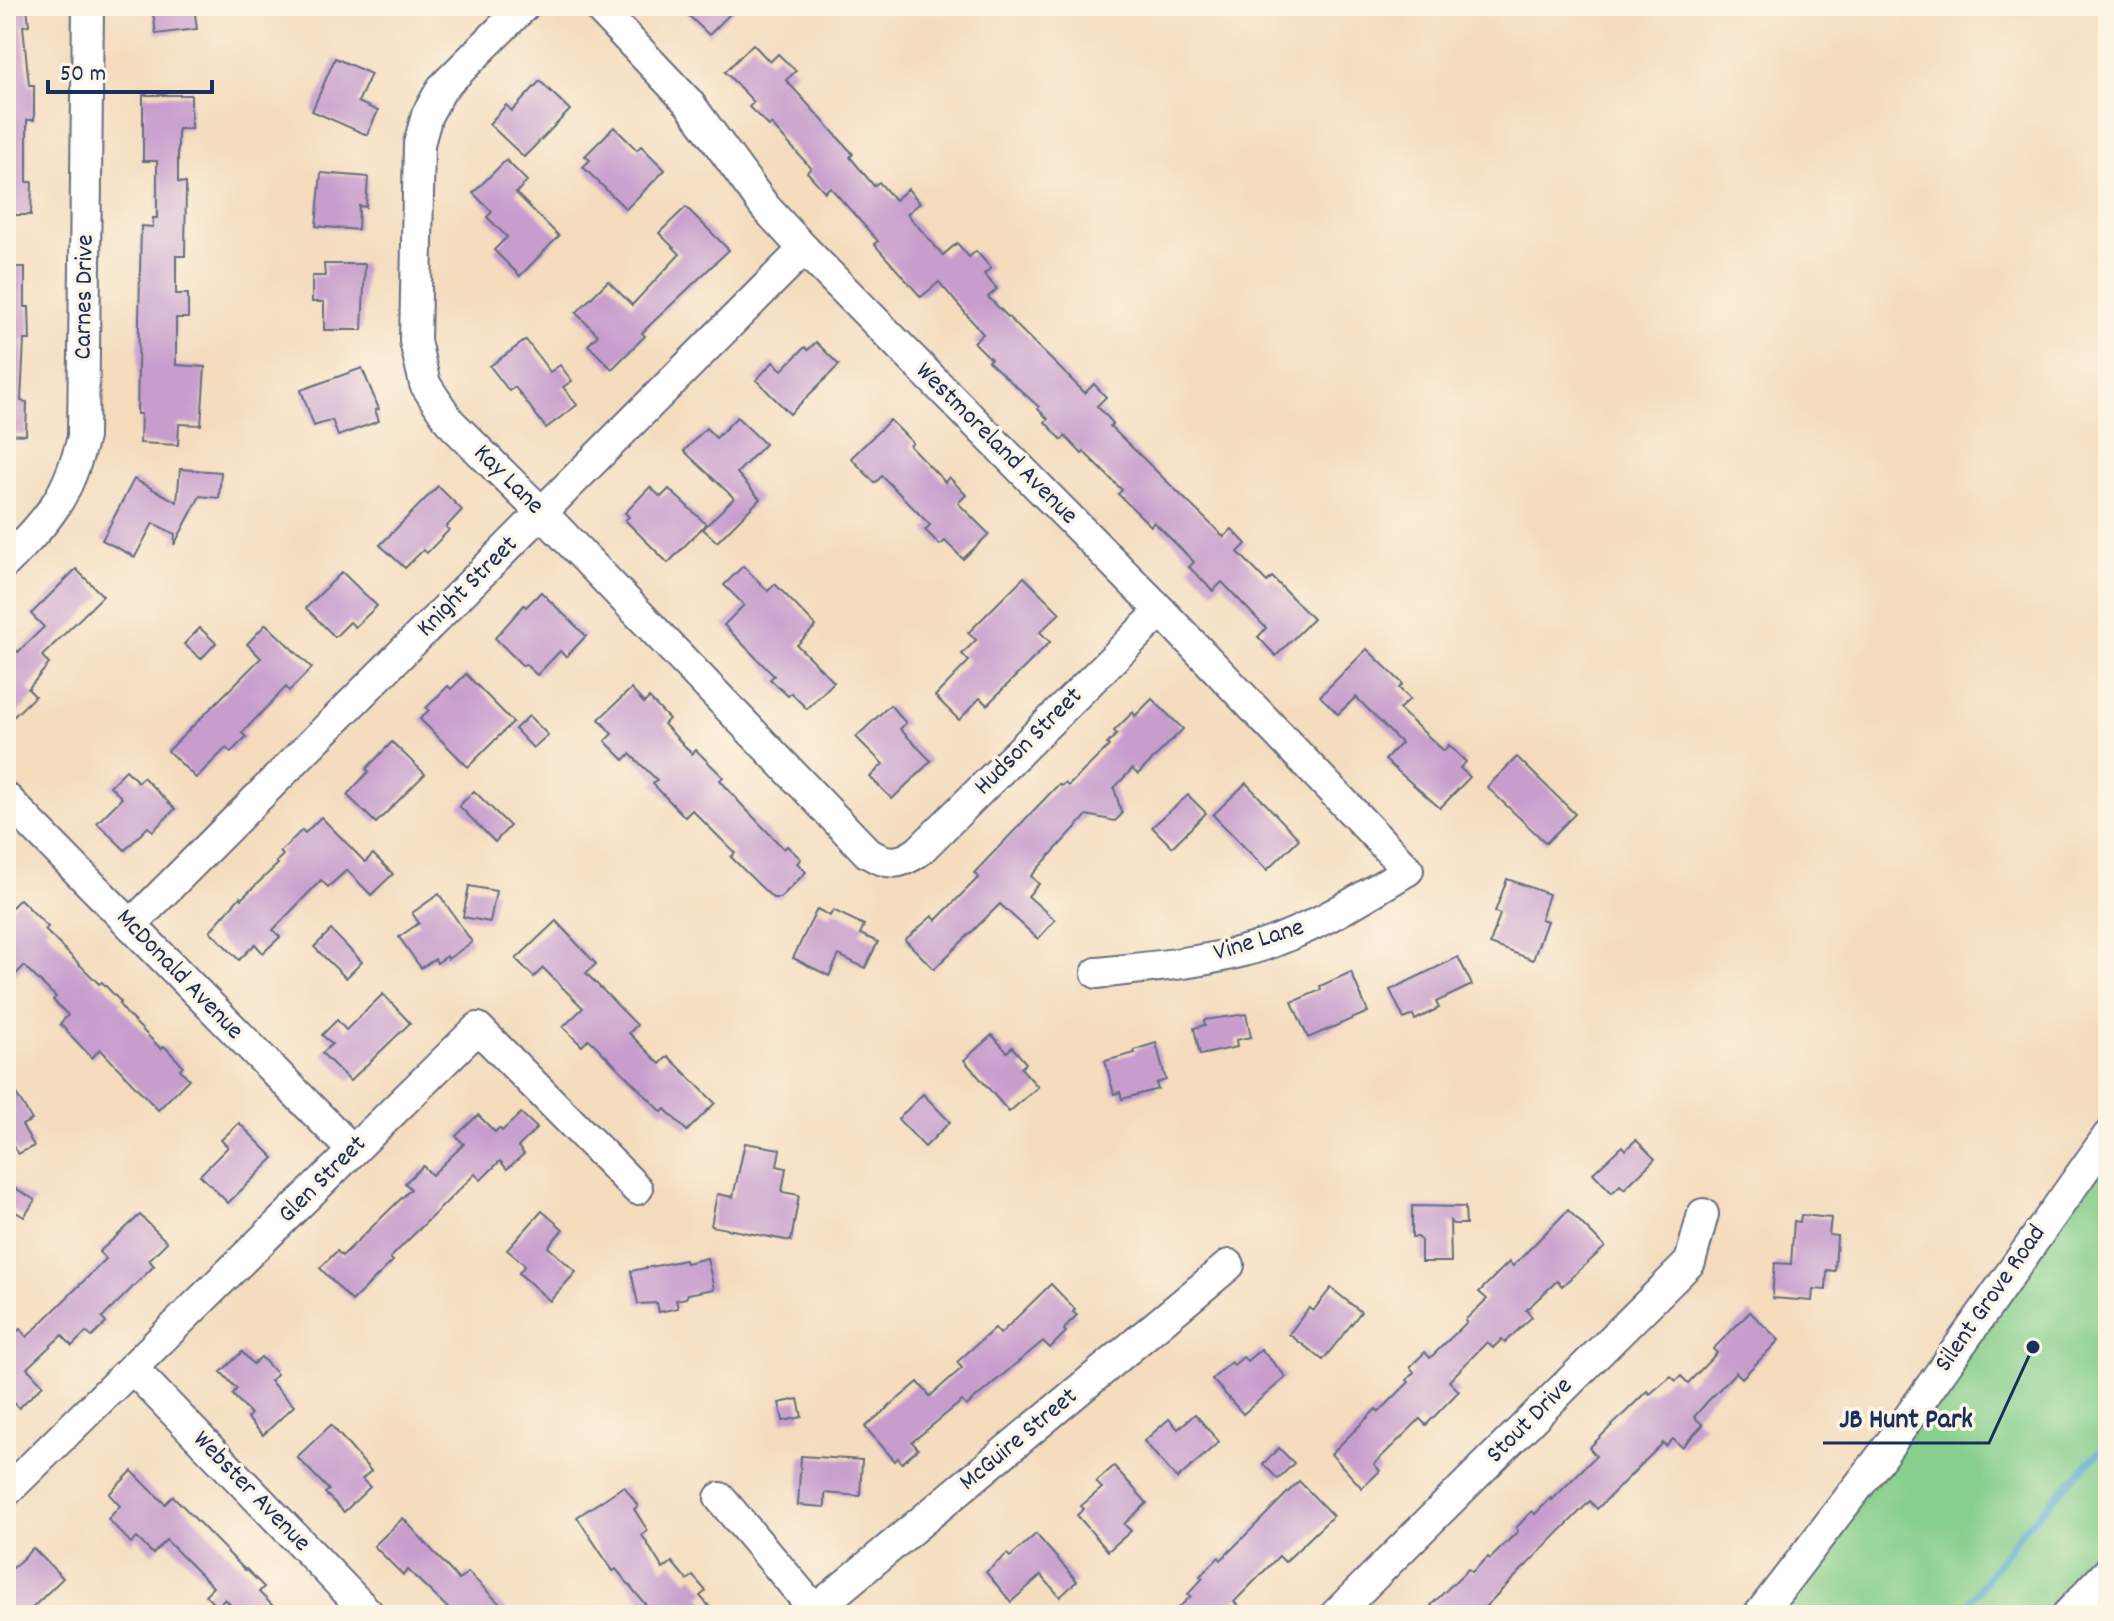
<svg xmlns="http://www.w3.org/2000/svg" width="2114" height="1621" viewBox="0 0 2114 1621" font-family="Dekko,sans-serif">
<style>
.green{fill:#86cf8c;stroke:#507f75;stroke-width:2}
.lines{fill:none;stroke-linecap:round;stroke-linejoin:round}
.stream{stroke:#57a8d2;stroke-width:7}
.building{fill:#c69dcd}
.minor-casing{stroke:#676c7f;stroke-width:34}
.minor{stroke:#fff;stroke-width:30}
.labels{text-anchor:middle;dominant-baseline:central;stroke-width:7;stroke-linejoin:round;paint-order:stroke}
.street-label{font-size:26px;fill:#1b2f5e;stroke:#fcf5e5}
.leader{fill:none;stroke:#1b2f5e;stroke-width:3}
.callout-dot{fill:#1b2f5e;stroke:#fcf5e5;stroke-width:3}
.callout-label{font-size:28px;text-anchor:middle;font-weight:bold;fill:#1b2f5e;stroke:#fcf5e5;stroke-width:7;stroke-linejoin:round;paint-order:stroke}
</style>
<rect width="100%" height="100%" fill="#fcf5e5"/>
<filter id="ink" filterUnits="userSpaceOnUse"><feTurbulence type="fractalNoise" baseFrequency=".0125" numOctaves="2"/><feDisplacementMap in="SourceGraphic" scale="16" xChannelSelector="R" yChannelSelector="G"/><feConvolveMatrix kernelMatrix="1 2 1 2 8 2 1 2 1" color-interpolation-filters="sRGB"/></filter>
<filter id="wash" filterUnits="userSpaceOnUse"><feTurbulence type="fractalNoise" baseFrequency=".006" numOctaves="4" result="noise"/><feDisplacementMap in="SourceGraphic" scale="32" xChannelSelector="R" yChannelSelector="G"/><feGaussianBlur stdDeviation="1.8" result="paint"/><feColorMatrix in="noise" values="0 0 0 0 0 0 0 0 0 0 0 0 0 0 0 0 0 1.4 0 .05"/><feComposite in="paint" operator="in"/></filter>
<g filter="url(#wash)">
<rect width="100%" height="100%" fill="#f4dcbd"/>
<polygon class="green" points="2108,1136 2108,1615 1759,1615"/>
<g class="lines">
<polyline class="stream" points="1960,1615 2022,1531 2108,1443"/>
</g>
<g id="blocks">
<g class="building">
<polygon points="6,6 27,6 29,25 23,26 29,85 34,85 34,120 27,120 27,182 32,182 31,215 6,215"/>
<polygon points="152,6 194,6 197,29 156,34"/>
<polygon points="679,6 738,6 709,35"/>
<polygon points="753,44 770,62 778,54 796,71 786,80 853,154 850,157 874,186 879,182 895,200 908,189 920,203 907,214 943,255 957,243 969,257 976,251 991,268 984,274 997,289 988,297 1085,393 1094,384 1106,397 1097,406 1113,423 1110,426 1224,537 1232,529 1246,544 1238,552 1267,582 1272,577 1313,619 1276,656 1258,637 1266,628 1222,582 1213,591 1189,567 1194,562 1154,522 1151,526 1118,494 1122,490 1084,452 1082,454 1065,436 1062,440 1045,422 1048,419 1038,409 1039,407 988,361 991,359 974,342 983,334 939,282 921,297 874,244 878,241 830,187 825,192 807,172 811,168 771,124 769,126 749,107 754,102 725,72"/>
<polygon points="335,58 371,74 358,102 378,111 367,135 312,111"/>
<polygon points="540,81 570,110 524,157 489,124 506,105 512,111"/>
<polygon points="143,95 191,95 191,129 178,129 178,182 186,183 185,256 176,256 176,294 188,294 188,318 176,318 176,365 205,367 201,425 179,424 178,445 140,443 141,414 137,414 141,226 153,227 153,218 157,218 157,161 143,161"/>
<polygon points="614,127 637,150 641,146 665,170 626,209 583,167 590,160 585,156"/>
<polygon points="506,160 527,181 516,193 559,236 520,276 494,250 507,237 487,217 492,212 473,193"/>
<polygon points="321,173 368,177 366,207 359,206 358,230 316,226"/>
<polygon points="686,207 729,250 651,324 642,333 645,336 612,369 588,345 598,335 576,313 608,281 632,305 680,254 659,233"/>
<polygon points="324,264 365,264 362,330 324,330 324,302 312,302 312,276 325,276"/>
<polygon points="6,267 25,267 25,307 29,307 30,340 24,340 21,401 27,402 26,435 6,434"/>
<polygon points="526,340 550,372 560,365 572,381 563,387 577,405 546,428 515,387 509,391 490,366"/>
<polygon points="816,342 839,365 790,414 756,380 773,362 782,370 805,347 808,350"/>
<polygon points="362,368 379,409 375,410 379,421 338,436 332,420 314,426 301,390"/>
<polygon points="737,417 765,444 737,473 760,499 717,542 703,529 734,498 684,451 706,428 716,438"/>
<polygon points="890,420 913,443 910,446 945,482 949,477 966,495 958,503 989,534 963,559 945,541 940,545 925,530 930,525 882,476 875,483 851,458"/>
<polygon points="180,469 221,472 219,498 200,496 174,545 175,534 153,523 135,557 102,540 134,479 177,502"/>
<polygon points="438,486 462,510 446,527 449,530 427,553 423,550 405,568 380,545"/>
<polygon points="650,487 661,497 669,489 706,524 668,563 625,520 629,517 625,513"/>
<polygon points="743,566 768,591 775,584 816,626 797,645 834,682 807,709 791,693 788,696 770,679 774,676 724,625 744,605 724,585"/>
<polygon points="76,569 103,596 42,656 49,664 28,689 35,696 6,724 6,639 18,652 44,627 31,614"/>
<polygon points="342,572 377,606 355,627 350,622 335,637 306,608"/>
<polygon points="1024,577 1060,613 1040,632 1050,642 987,705 980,698 959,720 935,696 969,661 962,654 976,640 968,633"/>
<polygon points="541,592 586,636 566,657 560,651 537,675 525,664 523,666 495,638 524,605 526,607"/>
<polygon points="266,624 312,668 289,691 286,687 242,733 246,737 231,752 226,748 196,778 168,751 261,658 247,644"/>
<polygon points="200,628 216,643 201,659 184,644"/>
<polygon points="1367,649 1403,684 1399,688 1410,699 1399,709 1444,751 1449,745 1466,762 1460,768 1470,777 1440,808 1385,760 1401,743 1356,697 1338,714 1320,696"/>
<polygon points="466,674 513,722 468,767 420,719 429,710 426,708 448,686 451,689"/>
<polygon points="631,689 644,703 649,698 669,719 664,724 692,754 696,750 723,777 720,780 740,803 784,849 787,846 801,859 797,863 806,872 780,898 773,898 759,885 731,857 735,853 692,810 685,817 653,784 657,780 630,754 624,760 605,741 612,734 599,719"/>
<polygon points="1152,699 1183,729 1138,774 1132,769 1114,788 1122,814 1115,821 1087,815 1031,876 1039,884 1028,896 1055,920 1038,939 1000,904 934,969 905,940 932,916 936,920 979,877 974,873 1034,810 1059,784 1061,786 1065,783 1068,786 1109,746 1107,744 1117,734 1114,731 1133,712 1135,716"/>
<polygon points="890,705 906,723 900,729 931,761 892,799 870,777 883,764 856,737"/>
<polygon points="529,716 548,735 533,748 515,729"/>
<polygon points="392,742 425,774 376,823 347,795 369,771 366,769"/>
<polygon points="1517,757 1575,814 1546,843 1487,787"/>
<polygon points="126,770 138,782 143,777 175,809 153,831 148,827 125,850 97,823 122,798 110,786"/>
<polygon points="1246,783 1299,839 1267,870 1213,815"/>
<polygon points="474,791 510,826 495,842 459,806"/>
<polygon points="1188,795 1206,813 1172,847 1152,827"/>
<polygon points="321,817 365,862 373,854 393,874 371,895 347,870 328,887 321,880 273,930 280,937 263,953 255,944 239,960 210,931 240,897 241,899 278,864 276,862 283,855 280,852 302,830 305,833"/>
<polygon points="1507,879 1549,894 1541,919 1547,921 1533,960 1490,944 1500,914 1495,912"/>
<polygon points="469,886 496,891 490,922 463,917"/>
<polygon points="439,894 472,942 448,959 447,956 437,963 435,959 421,968 399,937 419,923 412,913"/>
<polygon points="20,899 48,927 45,930 99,984 102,982 121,1002 119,1004 127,1014 161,1049 164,1046 183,1066 180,1069 189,1079 158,1110 100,1049 92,1058 60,1024 68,1015 53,1000 56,997 24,966 6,985 6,913"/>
<polygon points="817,909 830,916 833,910 864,925 860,934 878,942 865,968 839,955 829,976 793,958"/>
<polygon points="556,921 596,964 586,973 637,1025 629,1033 660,1064 668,1056 715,1103 687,1131 665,1109 662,1112 589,1039 582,1046 563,1027 583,1008 543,968 534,977 516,959"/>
<polygon points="331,930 362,962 346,978 314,947"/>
<polygon points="1458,957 1472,985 1436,1002 1439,1008 1415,1020 1413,1015 1404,1019 1390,990"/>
<polygon points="1351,972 1368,1012 1308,1038 1292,1002 1321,990 1320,986"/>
<polygon points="383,994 410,1023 350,1081 322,1053 332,1044 322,1035 337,1020 346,1030"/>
<polygon points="1246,1014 1251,1037 1236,1040 1237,1047 1200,1055 1194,1028 1205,1025 1204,1020"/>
<polygon points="992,1035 1007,1052 1012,1047 1026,1063 1021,1068 1038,1087 1009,1112 964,1060"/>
<polygon points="1156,1043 1166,1080 1156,1083 1158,1089 1122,1099 1120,1092 1114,1094 1105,1061 1135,1053 1134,1050"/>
<polygon points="6,1077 32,1120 22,1125 34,1146 18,1154 6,1135"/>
<polygon points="923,1094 950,1122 925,1147 898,1119"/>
<polygon points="521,1113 537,1128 518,1147 524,1154 507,1169 500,1161 481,1180 475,1174 390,1258 393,1261 352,1301 320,1268 337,1251 342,1256 411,1189 405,1183 423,1166 432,1175 464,1144 456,1136 478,1115 495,1132 499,1128 502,1131"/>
<polygon points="239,1123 274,1158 228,1203 200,1175 228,1147 221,1140"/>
<polygon points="1636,1140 1655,1159 1624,1189 1620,1185 1612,1193 1593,1173 1622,1146 1625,1150"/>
<polygon points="745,1143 780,1149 777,1166 786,1168 782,1192 799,1195 791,1241 711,1226 717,1194 733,1197"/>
<polygon points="6,1183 35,1200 24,1217 6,1206"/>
<polygon points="1412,1206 1465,1207 1466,1224 1453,1224 1450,1221 1451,1262 1421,1262 1421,1241 1418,1237 1412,1237"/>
<polygon points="1568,1210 1605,1247 1562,1286 1557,1281 1526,1310 1532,1317 1505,1342 1502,1339 1493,1348 1487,1342 1449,1381 1459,1391 1426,1425 1420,1419 1374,1464 1380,1471 1362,1488 1331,1454 1376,1409 1379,1412 1409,1382 1407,1380 1414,1372 1410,1367 1425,1352 1430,1358 1467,1322 1465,1320 1487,1299 1479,1292 1509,1262 1513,1266"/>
<polygon points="542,1211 563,1229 548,1247 576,1272 550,1301 519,1273 525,1265 507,1250"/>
<polygon points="140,1215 167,1242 149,1260 154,1266 102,1318 106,1323 92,1337 86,1332 72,1346 62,1335 27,1368 43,1385 19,1408 6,1394 6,1343 20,1329 27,1337 106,1259 99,1252"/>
<polygon points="1801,1215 1831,1218 1829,1235 1837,1236 1835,1271 1827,1270 1826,1290 1813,1289 1812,1301 1772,1298 1775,1263 1791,1264 1794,1221 1800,1222"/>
<polygon points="707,1258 714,1289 688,1294 686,1298 676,1300 678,1308 659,1312 657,1303 638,1304 631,1271 685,1260 686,1263"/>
<polygon points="1051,1284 1075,1309 1073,1312 1077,1315 1068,1324 1064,1330 1066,1332 1050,1348 1043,1341 966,1406 962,1401 912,1442 918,1449 902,1463 898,1458 895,1461 865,1427 918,1382 930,1396 962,1368 957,1362 995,1328 1000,1334"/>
<polygon points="1331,1288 1361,1312 1323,1360 1289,1334 1309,1308 1313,1311"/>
<polygon points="1750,1312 1779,1340 1742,1378 1736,1372 1707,1402 1694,1417 1703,1425 1682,1447 1673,1439 1666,1446 1663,1443 1597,1509 1590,1501 1477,1615 1440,1615 1431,1605 1468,1569 1472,1572 1488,1557 1490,1559 1518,1531 1516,1528 1532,1511 1535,1514 1551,1498 1552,1500 1596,1456 1589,1448 1647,1391 1650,1394 1671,1376 1676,1381 1681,1376 1688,1383 1717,1353 1713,1349"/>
<polygon points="1261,1349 1286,1377 1243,1414 1212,1379 1231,1362 1234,1365 1243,1357 1247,1361"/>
<polygon points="242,1352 253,1364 261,1357 277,1374 270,1381 294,1406 263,1435 247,1418 251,1414 232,1394 237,1389 221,1372"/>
<polygon points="798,1399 802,1417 783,1421 779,1403"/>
<polygon points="1195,1414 1219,1442 1177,1479 1144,1441 1169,1419 1178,1429"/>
<polygon points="331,1425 371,1471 362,1479 370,1487 344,1512 325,1493 329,1490 297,1457"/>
<polygon points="1279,1448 1294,1463 1278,1479 1263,1464"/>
<polygon points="801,1456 862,1460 860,1496 825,1493 825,1507 798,1505"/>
<polygon points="1114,1466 1147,1503 1124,1524 1131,1531 1108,1551 1077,1515 1084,1509 1081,1506 1102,1488 1096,1482"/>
<polygon points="132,1471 165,1504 173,1496 245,1570 246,1569 264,1587 259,1592 282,1615 240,1615 225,1599 217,1607 205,1595 213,1587 166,1540 153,1554 137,1538 131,1543 108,1519 120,1506 109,1494"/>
<polygon points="1299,1481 1333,1516 1285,1562 1279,1556 1234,1602 1248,1615 1171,1615 1191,1596 1188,1594 1203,1578 1200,1576 1219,1557 1221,1560"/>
<polygon points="624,1486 638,1506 634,1509 648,1531 642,1535 663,1569 672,1562 687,1580 693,1576 706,1591 700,1596 717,1615 654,1615 616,1569 613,1571 577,1517"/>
<polygon points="403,1518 459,1580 468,1572 511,1615 455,1615 408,1570 403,1575 374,1546"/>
<polygon points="1036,1534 1077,1581 1060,1597 1041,1575 1011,1602 986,1572 1007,1554 1010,1557"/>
<polygon points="33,1548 63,1578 25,1615 6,1615 6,1575"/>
</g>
</g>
</g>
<g filter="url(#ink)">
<use href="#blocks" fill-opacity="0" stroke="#676c7f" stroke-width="2"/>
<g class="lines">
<defs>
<g id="minor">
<path d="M 524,6 L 442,88 L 427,115 L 419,144 L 415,341 L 425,384 L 450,422 L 542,513 L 868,853 C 888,865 900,865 919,851 L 1161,611"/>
<path d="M 597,6 L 689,103 L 765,207 L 804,249 L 1161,611 L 1408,870 C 1359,900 1310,931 1255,948 C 1204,963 1149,967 1097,973"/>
<path d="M 6,562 C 49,519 68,497 83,437 L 88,6"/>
<polyline points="6,798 353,1151"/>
<polyline points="131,925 804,249"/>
<polyline points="132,1368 370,1615"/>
<polyline points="6,1492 478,1028 637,1189"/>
<polyline points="720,1498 815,1610"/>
<polyline points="809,1615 1229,1265"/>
<polyline points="1335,1615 1690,1262 1703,1214"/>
<polyline points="1759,1615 1880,1458 2108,1136"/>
<polyline points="2067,1615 2108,1572"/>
</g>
</defs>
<use href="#minor" class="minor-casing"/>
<use href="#minor" class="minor"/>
</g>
</g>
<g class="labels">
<g class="street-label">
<text transform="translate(85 297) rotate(-89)">Carnes Drive</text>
<text transform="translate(996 444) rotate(45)">Westmoreland Avenue</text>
<text transform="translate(508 480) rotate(45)">Kay Lane</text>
<text transform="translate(468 587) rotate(-45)">Knight Street</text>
<text transform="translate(1029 742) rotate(-45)">Hudson Street</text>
<text transform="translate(1259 941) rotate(-17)">Vine Lane</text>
<text transform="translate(179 975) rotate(46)">McDonald Avenue</text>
<text transform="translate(323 1180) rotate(-45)">Glen Street</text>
<text transform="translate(1991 1299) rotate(-55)">Silent Grove Road</text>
<text transform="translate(1530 1421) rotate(-45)">Stout Drive</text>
<text transform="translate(1019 1440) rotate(-40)">McGuire Street</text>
<text transform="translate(251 1492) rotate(46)">Webster Avenue</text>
</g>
</g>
<path class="leader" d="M2033 1347L1989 1443H1823"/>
<circle class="callout-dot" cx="2033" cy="1347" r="8"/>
<g class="callout-label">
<text x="1906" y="1427">JB Hunt Park</text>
</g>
<rect width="2114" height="1621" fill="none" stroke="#fcf5e5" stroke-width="32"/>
<path d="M48 80v12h164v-12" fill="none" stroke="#1b2f5e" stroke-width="4"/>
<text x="60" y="80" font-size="24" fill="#1b2f5e" stroke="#fcf5e5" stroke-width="6" paint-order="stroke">50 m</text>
</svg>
